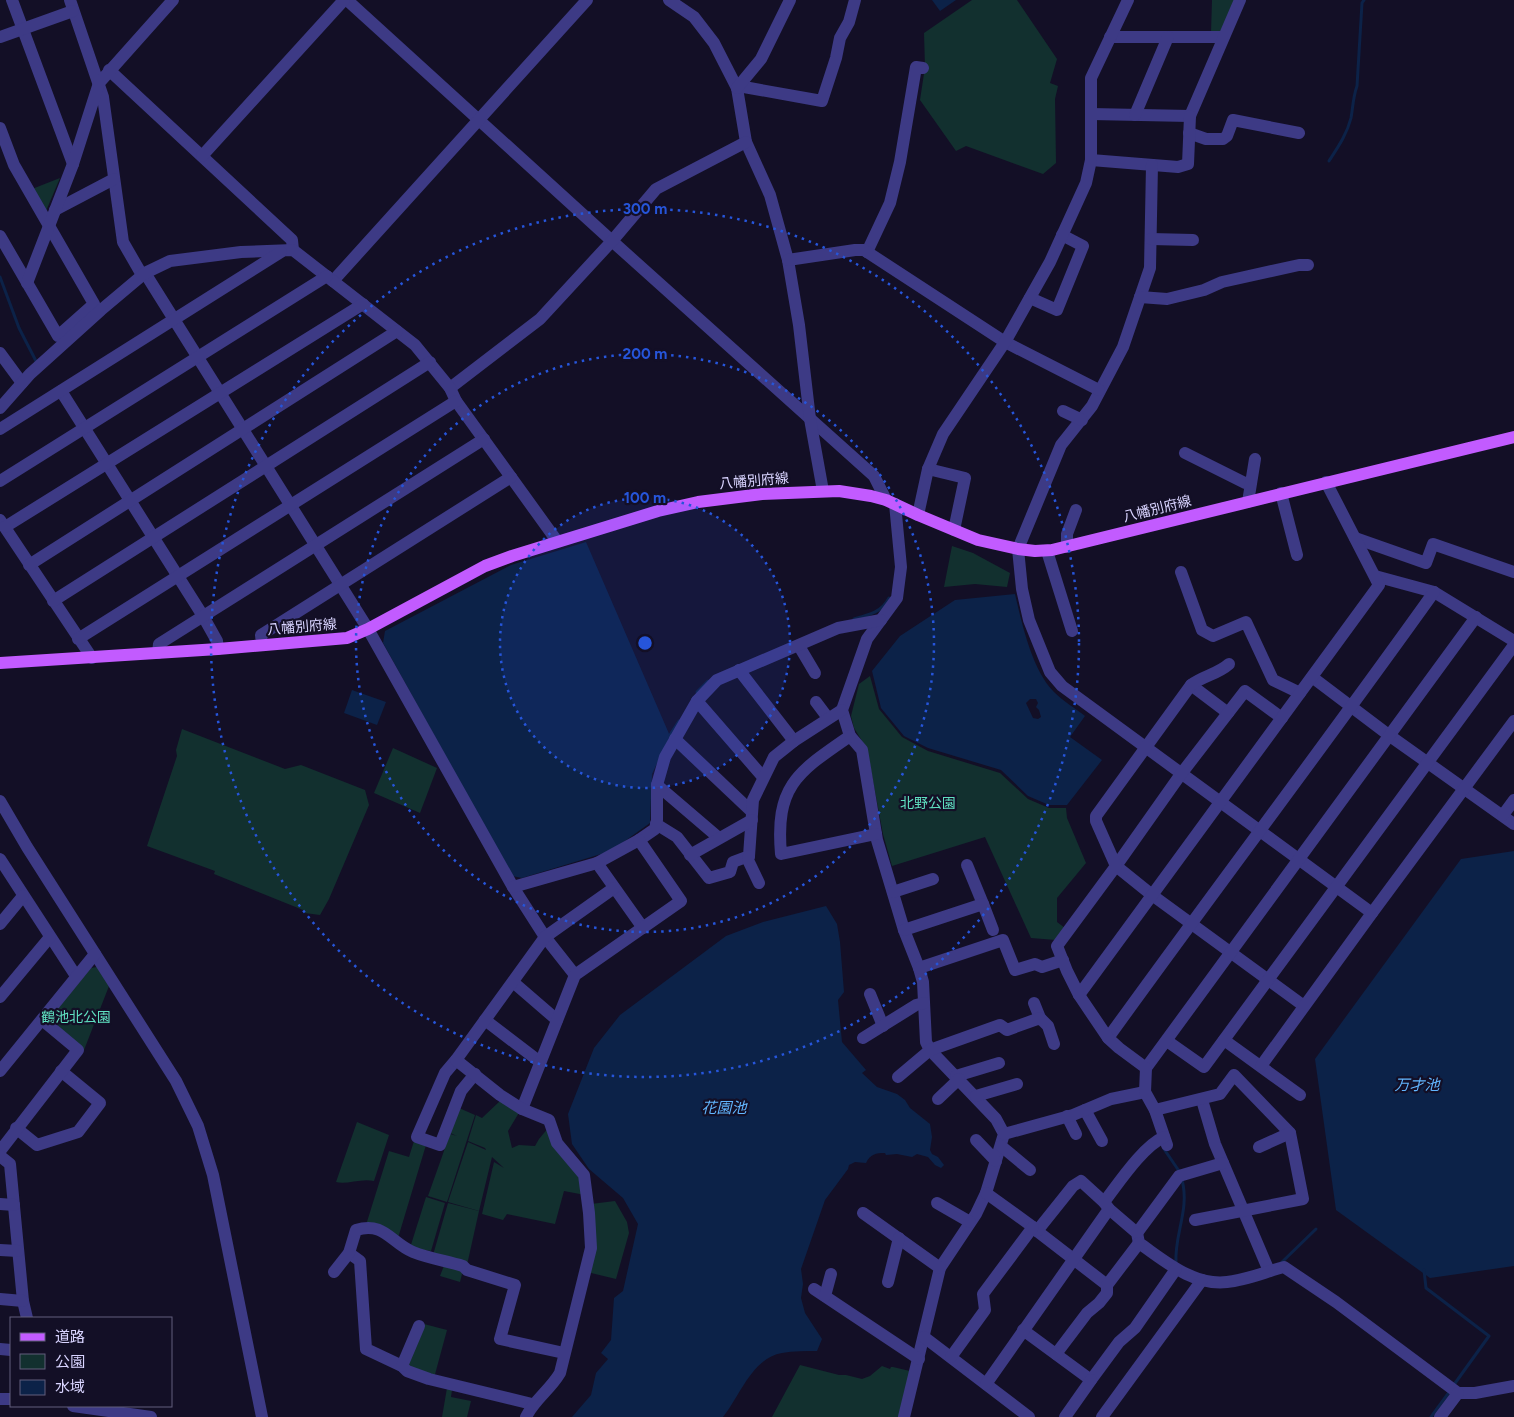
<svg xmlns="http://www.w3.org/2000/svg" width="1514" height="1417" viewBox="0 0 1514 1417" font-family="Figtree,'Noto Sans JP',sans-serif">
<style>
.green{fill:#12302f}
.water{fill:#0c2248;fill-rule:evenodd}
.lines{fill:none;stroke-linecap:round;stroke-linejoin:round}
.stream{stroke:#0c2248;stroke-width:3}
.minor{stroke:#3d3a85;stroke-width:12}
.major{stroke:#c25bff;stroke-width:12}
.ring{fill:none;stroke:#2655da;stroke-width:2.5;stroke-dasharray:2.5 5}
.labels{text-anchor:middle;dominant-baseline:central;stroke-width:4.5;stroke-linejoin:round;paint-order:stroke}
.street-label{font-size:14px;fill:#d9d4ff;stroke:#130f26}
.park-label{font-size:14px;fill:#5fe0c0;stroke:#130f26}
.water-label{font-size:15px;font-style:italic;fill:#62b6ff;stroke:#130f26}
.centre{fill:#2655da;stroke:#130f26;stroke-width:2.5}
.ring-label{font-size:15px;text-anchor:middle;font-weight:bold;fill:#2655da;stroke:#130f26;stroke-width:4.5;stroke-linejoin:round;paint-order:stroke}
</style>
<rect width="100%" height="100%" fill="#130f26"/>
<g class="green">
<polygon points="972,0 1017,0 1057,59 1050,83 1058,86 1055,99 1056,163 1043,174 966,146 956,151 920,100 925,67 924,33"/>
<polygon points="1212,0 1235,0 1220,33 1211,33"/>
<polygon points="60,178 46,211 32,189"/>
<polygon points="952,546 973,553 1010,573 1007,587 975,584 944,587"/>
<polygon points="870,676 879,709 902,737 928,751 1000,773 1028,799 1049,808 1066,808 1067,818 1086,863 1057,898 1057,922 1065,928 1056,940 1031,938 985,837 892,866 883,834 867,749 854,728 851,716 859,684"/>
<polygon points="182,729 285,769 301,765 365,790 369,805 329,899 320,915 305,913 303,910 214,874 215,871 147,846 177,756 176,750"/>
<polygon points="393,748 437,768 420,813 374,793"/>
<polygon points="97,967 109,986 84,1050 51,1023 50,1018 91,968"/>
<polygon points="500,1101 520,1111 508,1131 512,1148 519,1145 535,1146 539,1139 549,1127 575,1167 585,1195 564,1191 555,1224 507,1214 503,1220 482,1214 494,1162 504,1168 492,1157 479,1211 448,1202 468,1142 486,1150 485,1148 468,1141 476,1115 482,1118"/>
<polygon points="459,1108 475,1115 447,1202 428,1196 450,1134 457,1136 450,1133"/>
<path d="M 357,1122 L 389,1135 L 374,1181 C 361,1178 346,1185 336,1182 Z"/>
<polygon points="414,1141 426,1145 398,1238 366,1225 389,1151 409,1157"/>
<polygon points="426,1197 445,1203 431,1251 410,1248"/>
<polygon points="615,1201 627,1222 629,1233 616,1279 587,1272 591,1204"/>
<polygon points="448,1203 479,1211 467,1265 433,1255"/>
<polygon points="445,1263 463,1270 460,1282 440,1276"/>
<polygon points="424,1324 447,1330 434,1378 407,1367"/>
<polygon points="800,1365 839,1375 846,1375 862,1379 870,1376 882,1366 890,1369 891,1367 893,1367 914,1372 902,1417 772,1417"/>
<polygon points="447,1388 452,1390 451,1397 471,1401 467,1417 442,1417"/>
</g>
<g class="water">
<polygon points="932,0 956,0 940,11"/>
<polygon points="586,542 670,736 652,774 650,823 611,851 522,878 512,876 383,643 385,631 511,565"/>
<path d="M 1015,594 C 1022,624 1032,670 1054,692 C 1063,701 1075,708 1085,716 L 1070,737 L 1102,760 L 1067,805 L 1049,805 L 1028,796 L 1001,770 L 928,748 L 904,736 L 881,708 L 872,671 L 900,636 L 955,600 ZM 1030,699 L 1036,699 L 1038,703 L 1036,707 L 1039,710 L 1041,717 L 1038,719 L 1033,718 L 1026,703 Z"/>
<polygon points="352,690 386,702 377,725 344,713"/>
<polygon points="1514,851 1514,1266 1430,1278 1336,1210 1315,1059 1461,859"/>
<path d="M 826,906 L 837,924 L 840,942 L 844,992 L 838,1000 L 842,1042 L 866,1070 L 862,1073 L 877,1087 L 897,1094 L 905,1100 L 910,1108 L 930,1124 L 932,1137 L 930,1150 L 932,1154 L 938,1157 L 944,1165 L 941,1168 L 935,1165 L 928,1157 L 917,1154 L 912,1157 L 897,1154 L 886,1155 L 885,1153 C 876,1153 870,1154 866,1163 L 855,1162 L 849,1165 L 848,1169 L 825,1200 L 801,1269 L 803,1284 L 801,1298 L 805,1313 L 822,1339 L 817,1351 C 806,1351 793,1351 782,1353 C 752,1358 740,1396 723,1417 L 572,1417 L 591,1395 L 596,1373 L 608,1359 L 601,1353 L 611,1340 L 614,1298 L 623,1291 L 638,1224 L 623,1198 L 589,1169 L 572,1144 L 568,1114 L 594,1048 L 620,1015 L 726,936 L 763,922 Z"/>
</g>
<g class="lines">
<g class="stream">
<path d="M 1329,161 C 1338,147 1347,134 1351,118 C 1353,107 1353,97 1357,86 L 1362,3 L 1364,0"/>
<polyline points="0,277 19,328 37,363"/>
<path d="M 854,619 C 869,615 882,612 889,598"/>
<polyline points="697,692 708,681"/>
<polyline points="670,735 679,721"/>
<polyline points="1164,1149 1179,1171"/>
<path d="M 1176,1263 C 1174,1235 1190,1209 1182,1180"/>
<polyline points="1281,1263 1316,1229"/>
<polyline points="1424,1270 1426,1288 1489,1336 1453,1386"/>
<polyline points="1431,1417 1450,1391"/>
</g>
<g class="minor">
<polyline points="12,0 73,164"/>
<polyline points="70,0 103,97 123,242 142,275"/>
<polyline points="347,0 612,241 874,476 886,500"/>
<polyline points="669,0 694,17 714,43 737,88 746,142 770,195 788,260 799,325 810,419 823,491"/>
<polyline points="0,37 73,11"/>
<polyline points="1110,37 1223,37"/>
<polyline points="109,70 292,240 293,250"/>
<polyline points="737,88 744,87 822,101 836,58 840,38 849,22 855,0"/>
<polyline points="737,88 761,59 790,0"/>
<polyline points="1091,114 1190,116 1240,0"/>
<polyline points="1135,115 1168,37"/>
<polyline points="0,128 14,165 94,304 58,336 0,236"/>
<polyline points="1189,133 1206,139 1223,139 1227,136 1233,120 1299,133"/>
<polyline points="202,156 344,0"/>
<polyline points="1091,160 1178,167 1188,164 1190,116"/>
<polyline points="1152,165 1150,268 1123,347 1092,406 1061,445 1018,549 1022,589 1029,620 1050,672 1062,686 1372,913"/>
<polyline points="55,210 114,179"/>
<polyline points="1151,239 1193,240"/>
<polyline points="867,252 890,203 900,162 916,67 923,68"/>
<polyline points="788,260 855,250 864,250 1005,342 1099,390"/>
<polyline points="145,273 368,629 513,887 545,937 575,975"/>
<polyline points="333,281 587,0"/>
<polyline points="27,283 73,164 99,83 173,0"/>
<polyline points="1140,297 1167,299 1204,290 1222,282 1299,265 1308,265"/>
<polyline points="1030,298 1057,310 1083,246 1062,235"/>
<polyline points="0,353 22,383"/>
<polyline points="450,388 540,319 612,241 656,189 746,142"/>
<polyline points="61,391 203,616 217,641 218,649"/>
<polyline points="0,408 30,374 101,310 145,273 170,261 241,252 293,250 415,345 450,388 456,401 557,541"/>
<polyline points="1063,411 1082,420"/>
<polyline points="0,429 281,252"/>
<polyline points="1185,453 1245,483 1251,482"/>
<polyline points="928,469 965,478 954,530"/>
<polyline points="0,481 327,276"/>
<polyline points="1281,493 1297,555"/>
<polyline points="1248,502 1255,459"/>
<polyline points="895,504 901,567 897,598 867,639 842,710 850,736 862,750 877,840 904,930 919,968 923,982 926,1042 930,1050 996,1119 1004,1134 986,1193 976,1214 940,1268 904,1417"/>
<polyline points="918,515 928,469 943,434 1005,342 1050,262 1086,183 1091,160 1091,78 1128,0"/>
<polyline points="0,520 92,658"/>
<polyline points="5,527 363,304"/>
<polyline points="1355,538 1426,563 1433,544 1514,572"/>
<polyline points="1067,547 1067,534 1076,510"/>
<polyline points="1047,551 1072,631"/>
<polyline points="29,565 397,331"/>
<polyline points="1181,572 1202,630 1213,636 1246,622 1273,680 1300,693"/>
<polyline points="1375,576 1434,592 1514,641"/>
<polyline points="53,601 430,362"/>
<polyline points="78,639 456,401"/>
<polyline points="262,645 261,635 511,477"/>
<polyline points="799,646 815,673"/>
<polyline points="158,653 159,644 484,439"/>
<polyline points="739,670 794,741"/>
<polyline points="1312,677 1390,736 1514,824"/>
<polyline points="1191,685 1228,713"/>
<polyline points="697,701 763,777"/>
<polyline points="816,702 828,718"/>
<polyline points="1282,718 1245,691 1181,774 1116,866 1152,895 1304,1006"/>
<path d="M 850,736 C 798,772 775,785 781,854 L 876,834"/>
<polyline points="675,739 751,811"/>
<polyline points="657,785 719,838"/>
<polyline points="0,801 27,847 176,1081 198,1126 213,1175 262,1417"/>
<polyline points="1503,815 1514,800"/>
<polyline points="656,824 677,837 709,878 730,872 733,862 749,856 753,800 774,757 794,741 842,710"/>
<polyline points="690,855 752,820"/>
<polyline points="749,856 748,860 759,883"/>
<polyline points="0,859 76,976"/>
<polyline points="597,863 643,928"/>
<polyline points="967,865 983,904"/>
<polyline points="513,887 597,863 639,840 655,829 657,820 657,785 665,757 697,701 717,680 838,628 881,620"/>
<polyline points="893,892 933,879"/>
<polyline points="0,924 23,896"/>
<polyline points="904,930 983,904 993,930"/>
<polyline points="919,968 1003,940 1015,970 1035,964 1042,967 1063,960"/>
<polyline points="513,982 557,1020"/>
<polyline points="870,994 883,1026"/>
<polyline points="1079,995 1379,585 1326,482"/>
<polyline points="0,997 50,937"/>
<polyline points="1034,1003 1040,1018"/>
<polyline points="485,1020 540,1062"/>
<polyline points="863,1038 916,1005 924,1003"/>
<path d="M 1108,1038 C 1216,888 1327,742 1434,592"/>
<polyline points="1224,1040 1300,1095"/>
<polyline points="1167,1041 1204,1067 1514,645"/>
<polyline points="456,1060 445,1073 417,1137 440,1145 461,1091 475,1074"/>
<polyline points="1261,1066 1372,913 1514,721"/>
<polyline points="1146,1068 1476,617"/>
<polyline points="0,1071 95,954"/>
<polyline points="956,1076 999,1063"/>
<polyline points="898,1077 930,1050 1000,1025 1007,1030 1040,1018 1048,1026 1054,1044"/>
<polyline points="976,1096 1017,1084"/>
<polyline points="938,1099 959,1079"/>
<polyline points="1202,1100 1215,1144 1269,1271"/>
<polyline points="522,1109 575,975 681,901 639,840"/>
<polyline points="1085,1110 1102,1141"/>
<polyline points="1155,1110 1220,1094 1234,1075 1290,1133 1303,1199 1195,1220"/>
<polyline points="1067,1116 1076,1134"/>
<polyline points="16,1128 37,1145 78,1132 100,1103 61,1071"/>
<polyline points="1004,1134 1073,1115 1111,1099 1145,1092"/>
<polyline points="976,1140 996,1161"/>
<path d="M 1167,1145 L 1155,1110 L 1145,1092 L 1146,1068 L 1119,1048 L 1108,1038 L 1079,995 L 1067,971 L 1057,946 L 1116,866 L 1096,821 L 1096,816 L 1191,685 C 1203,676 1218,674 1229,664"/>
<polyline points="1001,1146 1030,1170"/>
<polyline points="1259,1147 1290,1133"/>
<polyline points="0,1151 78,1050 42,1020"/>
<polyline points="0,1156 10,1164 23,1301 27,1318"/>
<polyline points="986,1193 1033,1227 1037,1231 1107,1285"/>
<polyline points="937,1203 970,1222"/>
<polyline points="0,1204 14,1205"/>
<path d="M 1109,1209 L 1137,1233 L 1139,1243 C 1165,1261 1193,1286 1227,1282 C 1246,1280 1265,1272 1284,1267 L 1336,1302 L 1458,1393 L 1475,1393 L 1514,1386"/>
<polyline points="863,1213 940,1268"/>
<polyline points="1037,1231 1073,1186 1081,1181 1104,1202"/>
<polyline points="1137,1233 1179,1176 1223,1163"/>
<polyline points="0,1250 18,1251"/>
<polyline points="349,1253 360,1261 366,1349 402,1366 407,1371 429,1379 532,1404"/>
<path d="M 334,1272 L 349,1253 L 356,1230 C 384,1221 391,1243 413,1252 C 428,1258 446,1261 463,1266 L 467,1270 L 515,1285 L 500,1339 L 564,1353"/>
<polyline points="888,1282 899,1238"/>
<polyline points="814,1289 919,1359"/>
<polyline points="825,1296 831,1274"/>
<polyline points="0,1299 23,1301"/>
<polyline points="1023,1330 1091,1380 1119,1342 1135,1328 1176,1269"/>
<polyline points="924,1337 1029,1417"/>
<polyline points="0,1349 11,1350"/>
<polyline points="1056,1354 1087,1313 1099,1303 1107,1293 1107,1285 1139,1243"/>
<polyline points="951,1357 985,1310 983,1294 1033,1227"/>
<polyline points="402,1366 419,1326"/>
<path d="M 986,1384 L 1109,1209 L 1104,1202 C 1118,1184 1143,1146 1164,1137"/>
<polyline points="0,1399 11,1399"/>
<polyline points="73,1406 151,1417"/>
<path d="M 526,1417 C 534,1400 550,1390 560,1373 L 591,1248 L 589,1213 L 584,1175 L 557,1143 L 549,1120 L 522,1109 L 500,1095 L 456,1060 L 545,937 L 614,888"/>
<polyline points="1065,1417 1091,1380"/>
<polyline points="1102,1417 1202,1280"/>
<polyline points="1440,1417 1458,1393"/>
</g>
<polyline class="major" points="0,663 218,649 347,638 368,629 485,566 512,556 658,511 698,502 762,494 839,491 871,496 886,500 918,515 978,540 1018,549 1035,551 1052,550 1514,437"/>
</g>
<circle cx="645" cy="643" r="145" fill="#2655da" fill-opacity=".12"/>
<g class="ring">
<circle cx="645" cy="643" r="145"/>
<circle cx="645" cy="643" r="289"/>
<circle cx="645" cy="643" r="434"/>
</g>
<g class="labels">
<g class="street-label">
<text transform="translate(754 481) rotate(-5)">八幡別府線</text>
<text transform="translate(1157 509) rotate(-14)">八幡別府線</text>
<text transform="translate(302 627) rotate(-5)">八幡別府線</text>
</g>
<g class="park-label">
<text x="928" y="803">北野公園</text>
<text x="76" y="1017">鶴池北公園</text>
</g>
<g class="water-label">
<text x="1417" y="1085">万才池</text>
<text x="724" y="1108">花園池</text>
</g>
</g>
<circle cx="645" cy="643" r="8" class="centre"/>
<g class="ring-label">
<text x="645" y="214">300 m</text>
<text x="645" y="359">200 m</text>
<text x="645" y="503">100 m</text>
</g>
<rect x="10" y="1317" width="162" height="90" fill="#130f26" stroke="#625e7d"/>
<rect x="20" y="1333" width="25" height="8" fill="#c25bff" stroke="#625e7d"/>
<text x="55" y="1342" font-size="15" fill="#d9d4ff">道路</text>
<rect x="20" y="1354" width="25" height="15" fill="#12302f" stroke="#625e7d"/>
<text x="55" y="1367" font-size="15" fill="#d9d4ff">公園</text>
<rect x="20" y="1380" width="25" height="15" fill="#0c2248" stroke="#625e7d"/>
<text x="55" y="1392" font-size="15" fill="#d9d4ff">水域</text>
</svg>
